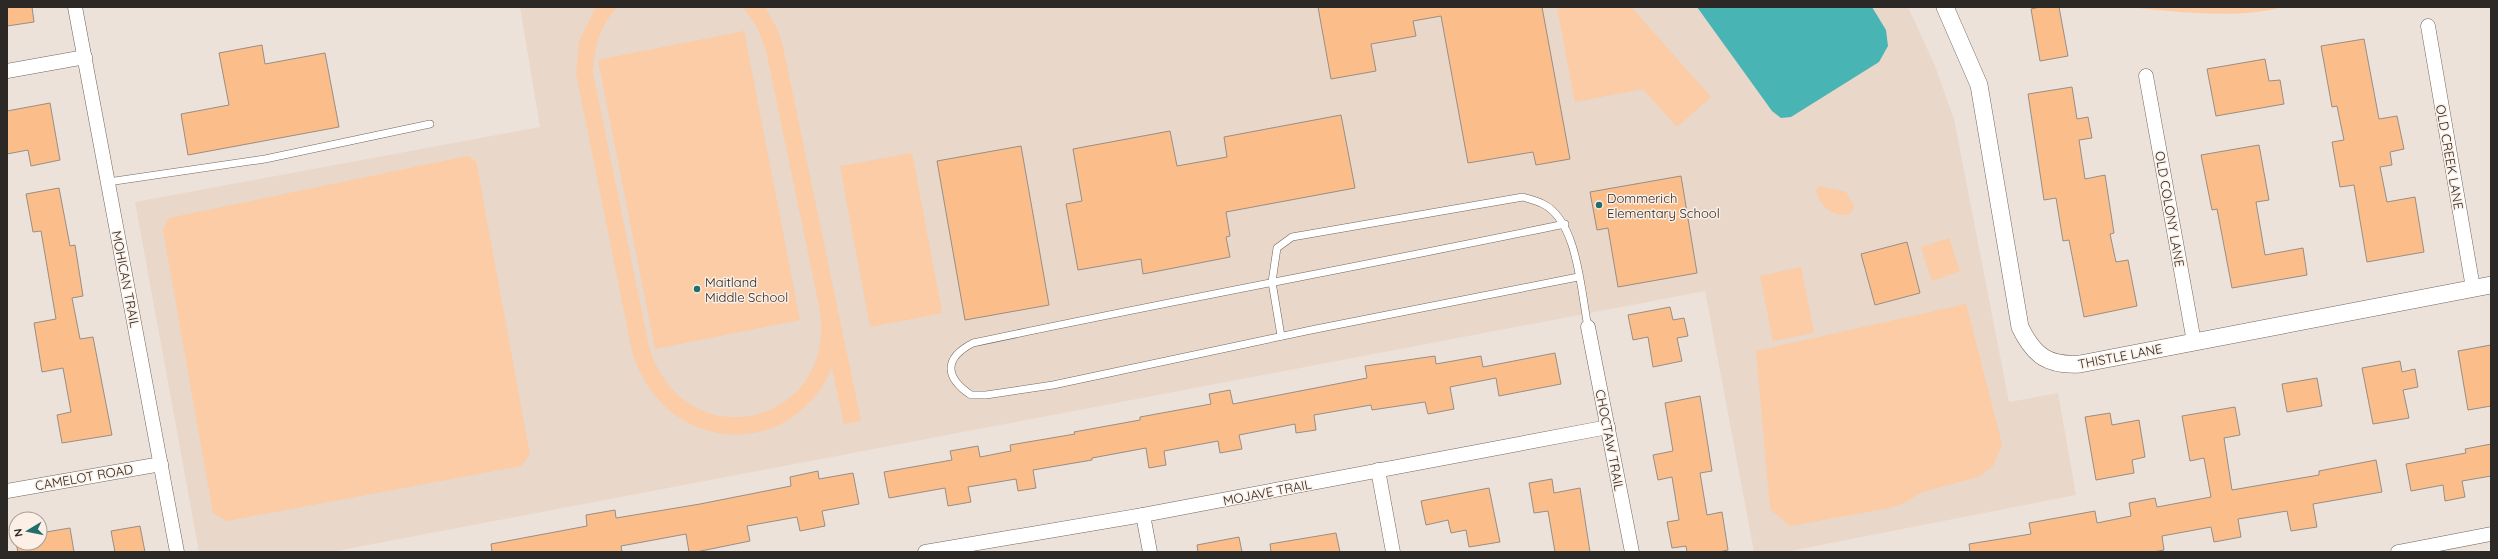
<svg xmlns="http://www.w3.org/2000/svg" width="2498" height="559" viewBox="0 0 2498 559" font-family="Quicksand,sans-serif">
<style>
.built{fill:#e9d7c9}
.green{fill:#fbcca5}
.water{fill:#49b4b4}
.building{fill:#fbbe8b;stroke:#988e85}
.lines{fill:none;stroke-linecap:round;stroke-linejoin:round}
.service-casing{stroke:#70665f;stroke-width:8}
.minor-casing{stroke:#70665f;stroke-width:15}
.tertiary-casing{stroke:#70665f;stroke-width:18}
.service{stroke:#fff;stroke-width:7}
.minor{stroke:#fff;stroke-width:14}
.tertiary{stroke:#fff;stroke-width:17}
.poi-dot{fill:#226e6e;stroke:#fbefe6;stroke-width:1.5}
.labels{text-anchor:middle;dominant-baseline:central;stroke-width:3;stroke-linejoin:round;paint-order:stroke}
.street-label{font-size:13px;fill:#2c2825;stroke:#fbefe6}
.poi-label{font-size:13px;fill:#2c2825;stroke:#fbefe6;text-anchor:start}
</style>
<rect width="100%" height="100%" fill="#ede2d9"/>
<polygon class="built" points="520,7 1908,7 1935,66 1954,119 2009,402 2058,393 2076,495 1785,552 1754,552 1705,291 331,552 199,552 135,202 540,127"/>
<g class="green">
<path d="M 596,7 L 618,7 C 600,24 594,48 593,73 L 649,347 C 684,461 836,427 820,311 L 766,50 L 756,25 L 743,7 L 765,7 L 778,31 L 783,47 L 861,421 L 844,424 L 832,368 C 788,466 661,452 632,351 L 576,73 L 579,41 Z"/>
<polygon points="1557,7 1631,7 1711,97 1677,127 1643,89 1575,102"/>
<path d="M 2125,7 L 2283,7 C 2237,20 2173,11 2125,7 Z"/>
<polygon points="744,31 800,320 655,349 598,60"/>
<polygon points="912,153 942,313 870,327 840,166"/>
<polygon points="468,156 476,161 530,455 521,466 227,521 213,513 163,230 169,218"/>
<path d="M 1820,186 L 1846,192 L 1854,206 L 1851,213 C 1836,220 1819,206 1816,190 Z"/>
<polygon points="1949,238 1960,271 1932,281 1921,247"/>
<polygon points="1801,267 1814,333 1773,341 1760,276"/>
<polygon points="1966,304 2002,444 1993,466 1978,477 1922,492 1904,503 1890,508 1790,526 1770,509 1756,351"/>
</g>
<polygon class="water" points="1697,7 1872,7 1886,30 1888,46 1879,62 1791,117 1781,118 1772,111"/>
<g class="building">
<polygon points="7,7 32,7 34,22 7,26"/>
<polygon points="1318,7 1542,7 1570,159 1536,165 1533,152 1468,163 1441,16 1413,21 1416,36 1371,44 1376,71 1331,79"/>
<polygon points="2040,7 2059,7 2068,56 2040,61 2031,9"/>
<polygon points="2364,39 2379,119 2397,116 2404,149 2390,152 2392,165 2380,167 2387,202 2415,197 2424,252 2367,262 2354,185 2340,187 2332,142 2344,140 2337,106 2332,107 2321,46"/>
<polygon points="262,45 265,64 325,53 339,127 188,155 181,114 229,105 219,53"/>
<polygon points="2265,59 2269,81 2280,80 2284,104 2216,116 2207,69"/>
<polygon points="2072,87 2077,119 2088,117 2092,138 2079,140 2085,179 2105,175 2114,233 2110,234 2116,262 2128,260 2137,306 2084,317 2069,240 2063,241 2056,198 2044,200 2028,94"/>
<polygon points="50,103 60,160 31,166 28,150 7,154 7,111"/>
<polygon points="1341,115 1355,188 1226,212 1230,236 1226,237 1230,257 1143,274 1141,259 1078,270 1066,204 1082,201 1073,149 1170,131 1177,166 1227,157 1224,137"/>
<polygon points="2259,145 2269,200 2256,202 2265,255 2303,248 2307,275 2232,288 2217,209 2212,210 2201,155"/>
<polygon points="1021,146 1049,305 965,320 937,161"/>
<polygon points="1681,176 1697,273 1618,287 1608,228 1597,230 1590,192"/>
<polygon points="59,188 70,246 75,245 83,296 72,298 80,339 93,337 112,435 62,443 57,415 71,412 63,368 42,372 34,323 56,319 41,231 33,232 26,194"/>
<polygon points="1907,242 1920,293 1875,305 1861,254"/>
<polygon points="1670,307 1673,320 1684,318 1688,336 1677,338 1682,361 1653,367 1648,337 1633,340 1628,315"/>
<polygon points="2491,345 2491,406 2468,410 2458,351"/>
<polygon points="1555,353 1561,384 1499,396 1496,378 1450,387 1454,409 1428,414 1425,402 1372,410 1371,405 1314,415 1316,430 1296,433 1295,424 1239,435 1242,449 1220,453 1218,441 1164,451 1166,465 1149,468 1146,448 1092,458 1092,460 1033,470 1036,488 1018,491 1016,479 968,487 971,502 948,506 945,488 889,498 884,472 952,460 950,451 978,446 980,457 1011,451 1010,445 1075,434 1074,432 1140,420 1140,417 1211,404 1209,394 1230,390 1233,404 1367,378 1365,366 1435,356 1436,364 1481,356 1483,367"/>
<polygon points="2400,361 2402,372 2415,369 2418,387 2403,390 2409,418 2373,424 2362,368"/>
<polygon points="2317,378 2322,406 2287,412 2282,384"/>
<polygon points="1700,396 1712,471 1700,473 1707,515 1722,512 1728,550 1719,552 1687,552 1686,546 1672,548 1667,522 1679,520 1672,477 1658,480 1653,455 1673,451 1665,403"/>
<polygon points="2235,407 2240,435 2224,438 2232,490 2319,475 2319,471 2376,460 2382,492 2313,504 2317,527 2291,531 2287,511 2238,519 2241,537 2214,542 2211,527 2162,536 2164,550 2153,552 1970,552 1969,544 2031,534 2029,523 2095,511 2097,523 2131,516 2129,503 2155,498 2157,507 2211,497 2204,458 2190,461 2182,416"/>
<polygon points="2110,413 2112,425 2139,420 2145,457 2132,460 2134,473 2096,480 2085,417"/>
<polygon points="2491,444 2491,476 2462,481 2465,497 2445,501 2443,485 2411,491 2406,464 2466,453 2465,449"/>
<polygon points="818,471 819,479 853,473 859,504 822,511 825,526 800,531 797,517 747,526 750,541 696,552 689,552 686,534 621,546 622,552 492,552 491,544 587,526 586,515 615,510 616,518 700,504 791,486 790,477"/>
<polygon points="1552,479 1554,493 1580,488 1590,552 1555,552 1548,511 1534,513 1529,483"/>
<polygon points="1489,488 1500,542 1469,547 1466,530 1451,533 1448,520 1426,525 1421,501"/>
<polygon points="140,526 145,552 115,552 111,531"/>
<polygon points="70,528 74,552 18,552 16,543 40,543 40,533"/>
<polygon points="1336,533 1340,552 1271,552 1270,544"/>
<polygon points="1239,537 1242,552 1198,552 1197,545"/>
</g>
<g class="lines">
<defs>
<g id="service">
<polyline points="108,182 265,159 430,124"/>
<path d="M 1565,224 C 1368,265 1170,301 973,343 C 944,358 944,377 971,395 L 986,395 L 1053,385 L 1311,330 L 1578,277"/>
<path d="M 1281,336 L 1272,282 L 1277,248 L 1292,237 L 1523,197 C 1529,199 1537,201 1543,204 C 1578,221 1581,293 1588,327"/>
</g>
<g id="minor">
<polyline points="75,7 177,552"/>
<polyline points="2428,26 2473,288"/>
<polyline points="7,71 85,57"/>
<polyline points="2146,76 2194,342"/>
<polyline points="1588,327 1632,552"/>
<polyline points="1378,470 1393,552"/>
<polyline points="7,491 161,464"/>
<polyline points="1143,515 1150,552"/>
<polyline points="925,552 1143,515 1608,427"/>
<polyline points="2398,552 2491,534"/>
</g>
<path id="tertiary" d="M 1945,7 L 1979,85 L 2020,327 C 2034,356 2048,366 2080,364 L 2491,285"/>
</defs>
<use href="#service" class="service-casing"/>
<use href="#minor" class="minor-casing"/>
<use href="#tertiary" class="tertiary-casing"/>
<use href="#service" class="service"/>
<use href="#minor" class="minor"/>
<use href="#tertiary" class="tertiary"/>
</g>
<g class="poi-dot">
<circle cx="1599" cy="205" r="4"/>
<circle cx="697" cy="289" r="4"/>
</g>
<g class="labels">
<g class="street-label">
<text transform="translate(2450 157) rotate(80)">OLD CREEK LANE</text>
<text transform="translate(2170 209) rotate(80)">OLD COLONY LANE</text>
<text transform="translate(126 279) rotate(79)">MOHICAN TRAIL</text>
<text transform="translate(2120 356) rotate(-11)">THISTLE LANE</text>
<text transform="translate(1610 440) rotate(79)">CHOCTAW TRAIL</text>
<text transform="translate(84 477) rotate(-10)">CAMELOT ROAD</text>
<text transform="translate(1267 492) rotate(-11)">MOJAVE TRAIL</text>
</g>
<g class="poi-label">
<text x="1607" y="198">Dommerich<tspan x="1607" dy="15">Elementary School</tspan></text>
<text x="705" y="282">Maitland<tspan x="705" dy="15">Middle School</tspan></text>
</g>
</g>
<rect width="2498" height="559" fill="none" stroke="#2c2825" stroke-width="16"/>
<g transform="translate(28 531) rotate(260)"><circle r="19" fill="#fbefe6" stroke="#a89f99"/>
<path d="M0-3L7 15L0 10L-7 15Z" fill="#226e6e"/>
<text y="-6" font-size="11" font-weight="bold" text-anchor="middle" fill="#2c2825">N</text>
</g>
</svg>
